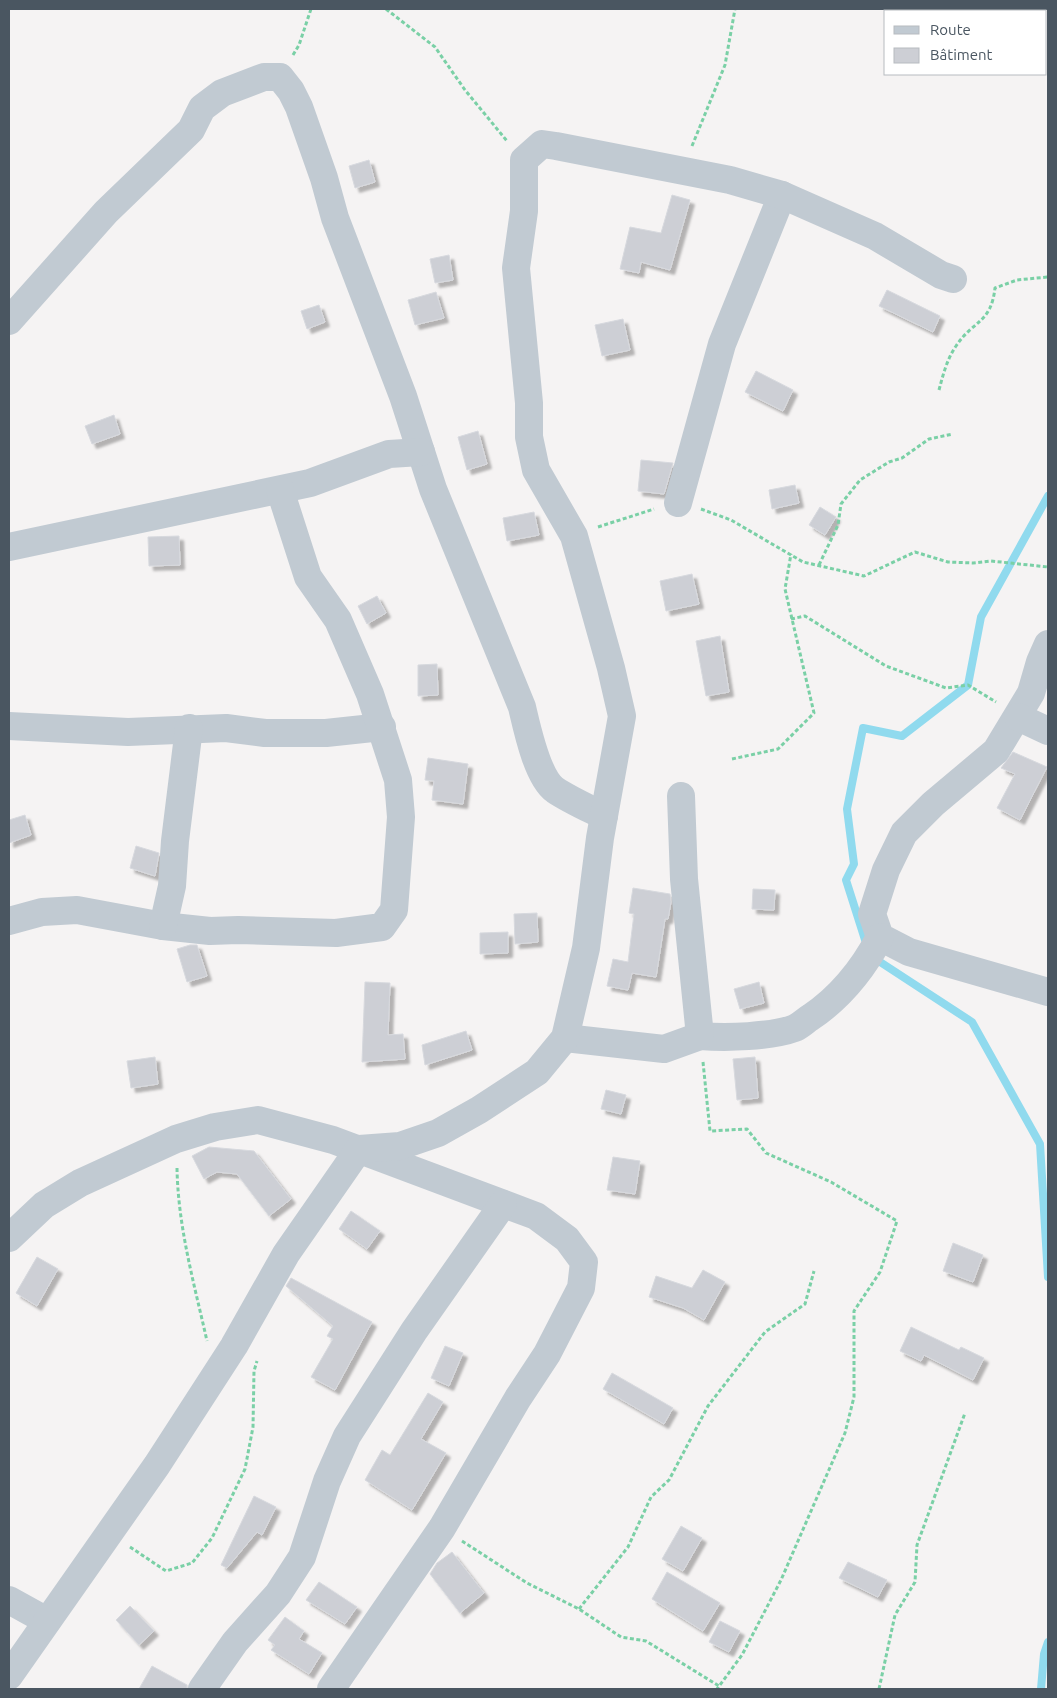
<svg xmlns="http://www.w3.org/2000/svg" width="1057" height="1698" viewBox="0 0 1057 1698" font-family="Ubuntu,sans-serif">
<style>
.lines{fill:none;stroke-linecap:round;stroke-linejoin:round}
.stream{stroke:#90daee;stroke-width:8}
.building{fill:#cdcfd5;stroke:#d7d9de;filter:url(#shadow)}
.path{stroke:#7ad0a6;stroke-width:3;stroke-dasharray:4 2.5;stroke-linecap:butt}
.minor{stroke:#c1cad2;stroke-width:28}
</style>
<defs>
<filter id="shadow"><feDropShadow dx="4.5" dy="4.5" stdDeviation="1" flood-color="#0004"/></filter>
</defs>
<rect width="100%" height="100%" fill="#f5f3f3"/>
<g class="lines">
<g class="stream">
<polyline points="867,946 846,880 854,864 847,809 863,728 902,736 968,685 981,617 1048,496"/>
<polyline points="874,958 972,1022 1040,1144 1048,1277"/>
<polyline points="1041,1689 1044,1654 1048,1642"/>
</g>
</g>
<g class="building">
<polygon points="369,160 375,182 355,188 349,166"/>
<polygon points="672,195 690,200 670,270 641,262 639,273 620,269 630,227 661,233"/>
<polygon points="449,255 453,280 435,283 430,259"/>
<polygon points="887,290 940,316 933,332 879,306"/>
<polygon points="436,292 444,318 415,325 408,300"/>
<polygon points="319,305 325,322 307,329 301,311"/>
<polygon points="623,319 630,350 602,356 595,325"/>
<polygon points="756,371 793,390 783,411 745,392"/>
<polygon points="114,415 120,434 92,444 85,426"/>
<polygon points="478,431 487,464 467,470 458,437"/>
<polygon points="641,460 673,463 664,494 638,491"/>
<polygon points="795,485 799,503 772,509 769,490"/>
<polygon points="820,507 836,517 825,535 809,525"/>
<polygon points="534,512 539,535 507,541 503,518"/>
<polygon points="179,536 180,565 149,566 148,537"/>
<polygon points="692,574 699,604 666,611 660,581"/>
<polygon points="377,596 386,613 367,624 358,606"/>
<polygon points="720,636 729,692 706,696 696,641"/>
<polygon points="437,664 438,695 418,696 418,665"/>
<polygon points="1013,752 1047,767 1020,820 997,808 1015,774 1001,768"/>
<polygon points="428,758 468,764 463,804 432,800 434,781 425,780"/>
<polygon points="25,815 31,835 9,843 9,820"/>
<polygon points="136,846 159,853 155,876 130,868"/>
<polygon points="633,888 670,894 671,902 668,919 665,919 656,977 632,973 628,990 607,986 613,959 628,962 634,914 629,913"/>
<polygon points="753,889 775,890 774,910 752,909"/>
<polygon points="537,913 538,942 515,944 514,914"/>
<polygon points="508,932 508,953 480,954 480,933"/>
<polygon points="190,945 197,945 207,976 187,982 177,949"/>
<polygon points="365,982 390,983 388,1035 403,1034 405,1059 362,1062"/>
<polygon points="759,982 764,1003 740,1009 734,989"/>
<polygon points="466,1031 472,1050 425,1065 422,1045"/>
<polygon points="155,1057 158,1084 131,1088 127,1061"/>
<polygon points="755,1057 758,1098 737,1100 733,1059"/>
<polygon points="606,1090 626,1095 621,1114 601,1109"/>
<polygon points="209,1147 254,1151 291,1199 269,1216 237,1174 217,1172 204,1179 192,1156"/>
<polygon points="613,1157 640,1161 635,1194 607,1190"/>
<polygon points="351,1211 380,1231 367,1249 339,1229"/>
<polygon points="953,1243 983,1255 973,1282 943,1271"/>
<polygon points="37,1257 58,1269 37,1306 16,1293"/>
<polygon points="703,1270 725,1282 704,1320 683,1308 649,1297 656,1276 692,1288"/>
<polygon points="291,1278 372,1322 335,1390 311,1377 333,1339 327,1336 333,1326 286,1286"/>
<polygon points="911,1327 959,1350 961,1347 984,1358 973,1380 924,1355 921,1361 900,1351"/>
<polygon points="445,1346 463,1353 449,1386 431,1378"/>
<polygon points="612,1373 673,1408 664,1424 603,1389"/>
<polygon points="428,1393 443,1402 421,1439 446,1453 412,1510 365,1480 382,1450 390,1455"/>
<polygon points="254,1496 276,1507 262,1535 257,1532 227,1568 221,1565"/>
<polygon points="681,1526 702,1538 683,1571 662,1559"/>
<polygon points="452,1552 484,1593 460,1613 430,1574 437,1563"/>
<polygon points="848,1562 887,1580 878,1597 839,1578"/>
<polygon points="667,1572 720,1603 703,1631 652,1599"/>
<polygon points="319,1582 357,1607 345,1624 306,1600"/>
<polygon points="130,1606 154,1631 139,1645 116,1620"/>
<polygon points="285,1617 304,1631 299,1639 322,1653 309,1674 271,1650 275,1645 268,1640"/>
<polygon points="720,1621 740,1631 729,1652 709,1642"/>
<polygon points="152,1666 187,1685 187,1689 139,1689"/>
</g>
<g class="lines">
<g class="path">
<polyline points="386,9 435,47 465,90 507,141"/>
<polyline points="293,55 299,45 311,9"/>
<polyline points="692,146 725,65 735,9"/>
<path d="M 939,390 C 943,375 947,359 956,346 C 973,320 991,324 995,288 L 1017,280 L 1048,277"/>
<polyline points="701,509 731,520 803,562 864,576 915,552 948,562 973,563 991,561 1048,567"/>
<polyline points="598,527 654,509"/>
<polyline points="819,565 838,525 841,504 860,480 889,462 902,458 929,439 953,434"/>
<polyline points="791,619 805,616 886,666 946,688 968,685 996,702"/>
<polyline points="732,759 778,749 814,713 785,589 791,554"/>
<polyline points="703,1062 710,1131 747,1129 766,1153 831,1182 897,1221 880,1272 854,1311 854,1397 845,1433 781,1580 742,1655 717,1689"/>
<path d="M 177,1168 C 178,1227 194,1283 207,1341"/>
<polyline points="462,1541 527,1583 579,1609 621,1637 646,1641 719,1686"/>
<polyline points="130,1547 166,1571 192,1563 212,1538 245,1469 253,1427 254,1371 257,1361"/>
<polyline points="579,1609 628,1547 651,1497 669,1480 708,1406 765,1332 805,1304 814,1271"/>
<polyline points="879,1689 895,1615 915,1582 917,1545 965,1413"/>
</g>
<g class="minor">
<path d="M 9,321 L 106,212 L 191,130 L 202,108 L 222,93 L 264,77 L 280,77 L 291,91 L 299,107 L 324,178 L 335,218 L 403,396 L 433,489 L 522,707 C 527,728 537,777 555,790 C 570,800 588,808 604,816"/>
<polyline points="678,503 722,344 782,195"/>
<polyline points="9,547 310,483 389,454 421,452"/>
<polyline points="1048,644 1040,662 1031,693 996,751 933,804 904,833 886,870 872,914 880,937 909,952 1048,992"/>
<polyline points="1018,717 1048,731"/>
<polyline points="9,726 128,732 226,728 265,733 326,733 382,727"/>
<polyline points="9,921 42,912 77,910 163,926 210,931 238,930 336,933 382,927 394,910 401,817 398,780 370,694 338,620 308,577 280,490"/>
<polyline points="163,926 172,886 175,841 189,728"/>
<path d="M 700,1036 C 726,1038 771,1037 795,1028 C 801,1025 806,1020 811,1017 C 842,996 863,969 880,937"/>
<polyline points="565,1038 664,1049 700,1036 684,879 681,796"/>
<polyline points="9,1238 44,1205 80,1183 176,1139 215,1127 258,1120 333,1140 536,1216 567,1239 584,1262 581,1288 547,1354 518,1398 442,1528 331,1689"/>
<polyline points="9,1600 47,1621"/>
<polyline points="9,1676 157,1465 234,1346 286,1254 359,1149 400,1146 438,1133 479,1110 537,1072 565,1038 586,948 600,838 622,716 611,668 574,536 536,470 529,437 529,403 516,268 524,211 524,160 542,144 556,146 730,180 782,195 875,236 941,275 953,279"/>
<polyline points="202,1689 235,1642 278,1594 302,1557 327,1481 347,1436 414,1331 503,1204"/>
</g>
</g>
<rect width="1057" height="1698" fill="none" stroke="#4a5661" stroke-width="20"/>
<rect x="884" y="10" width="162" height="65" fill="#ffffff" stroke="#b7bbc0"/>
<rect x="894" y="26" width="25" height="8" fill="#c1cad2" stroke="#b7bbc0"/>
<text x="930" y="35" font-size="15" fill="#4a5661">Route</text>
<rect x="894" y="48" width="25" height="15" fill="#cdcfd5" stroke="#b7bbc0"/>
<text x="930" y="60" font-size="15" fill="#4a5661">Bâtiment</text>
</svg>
